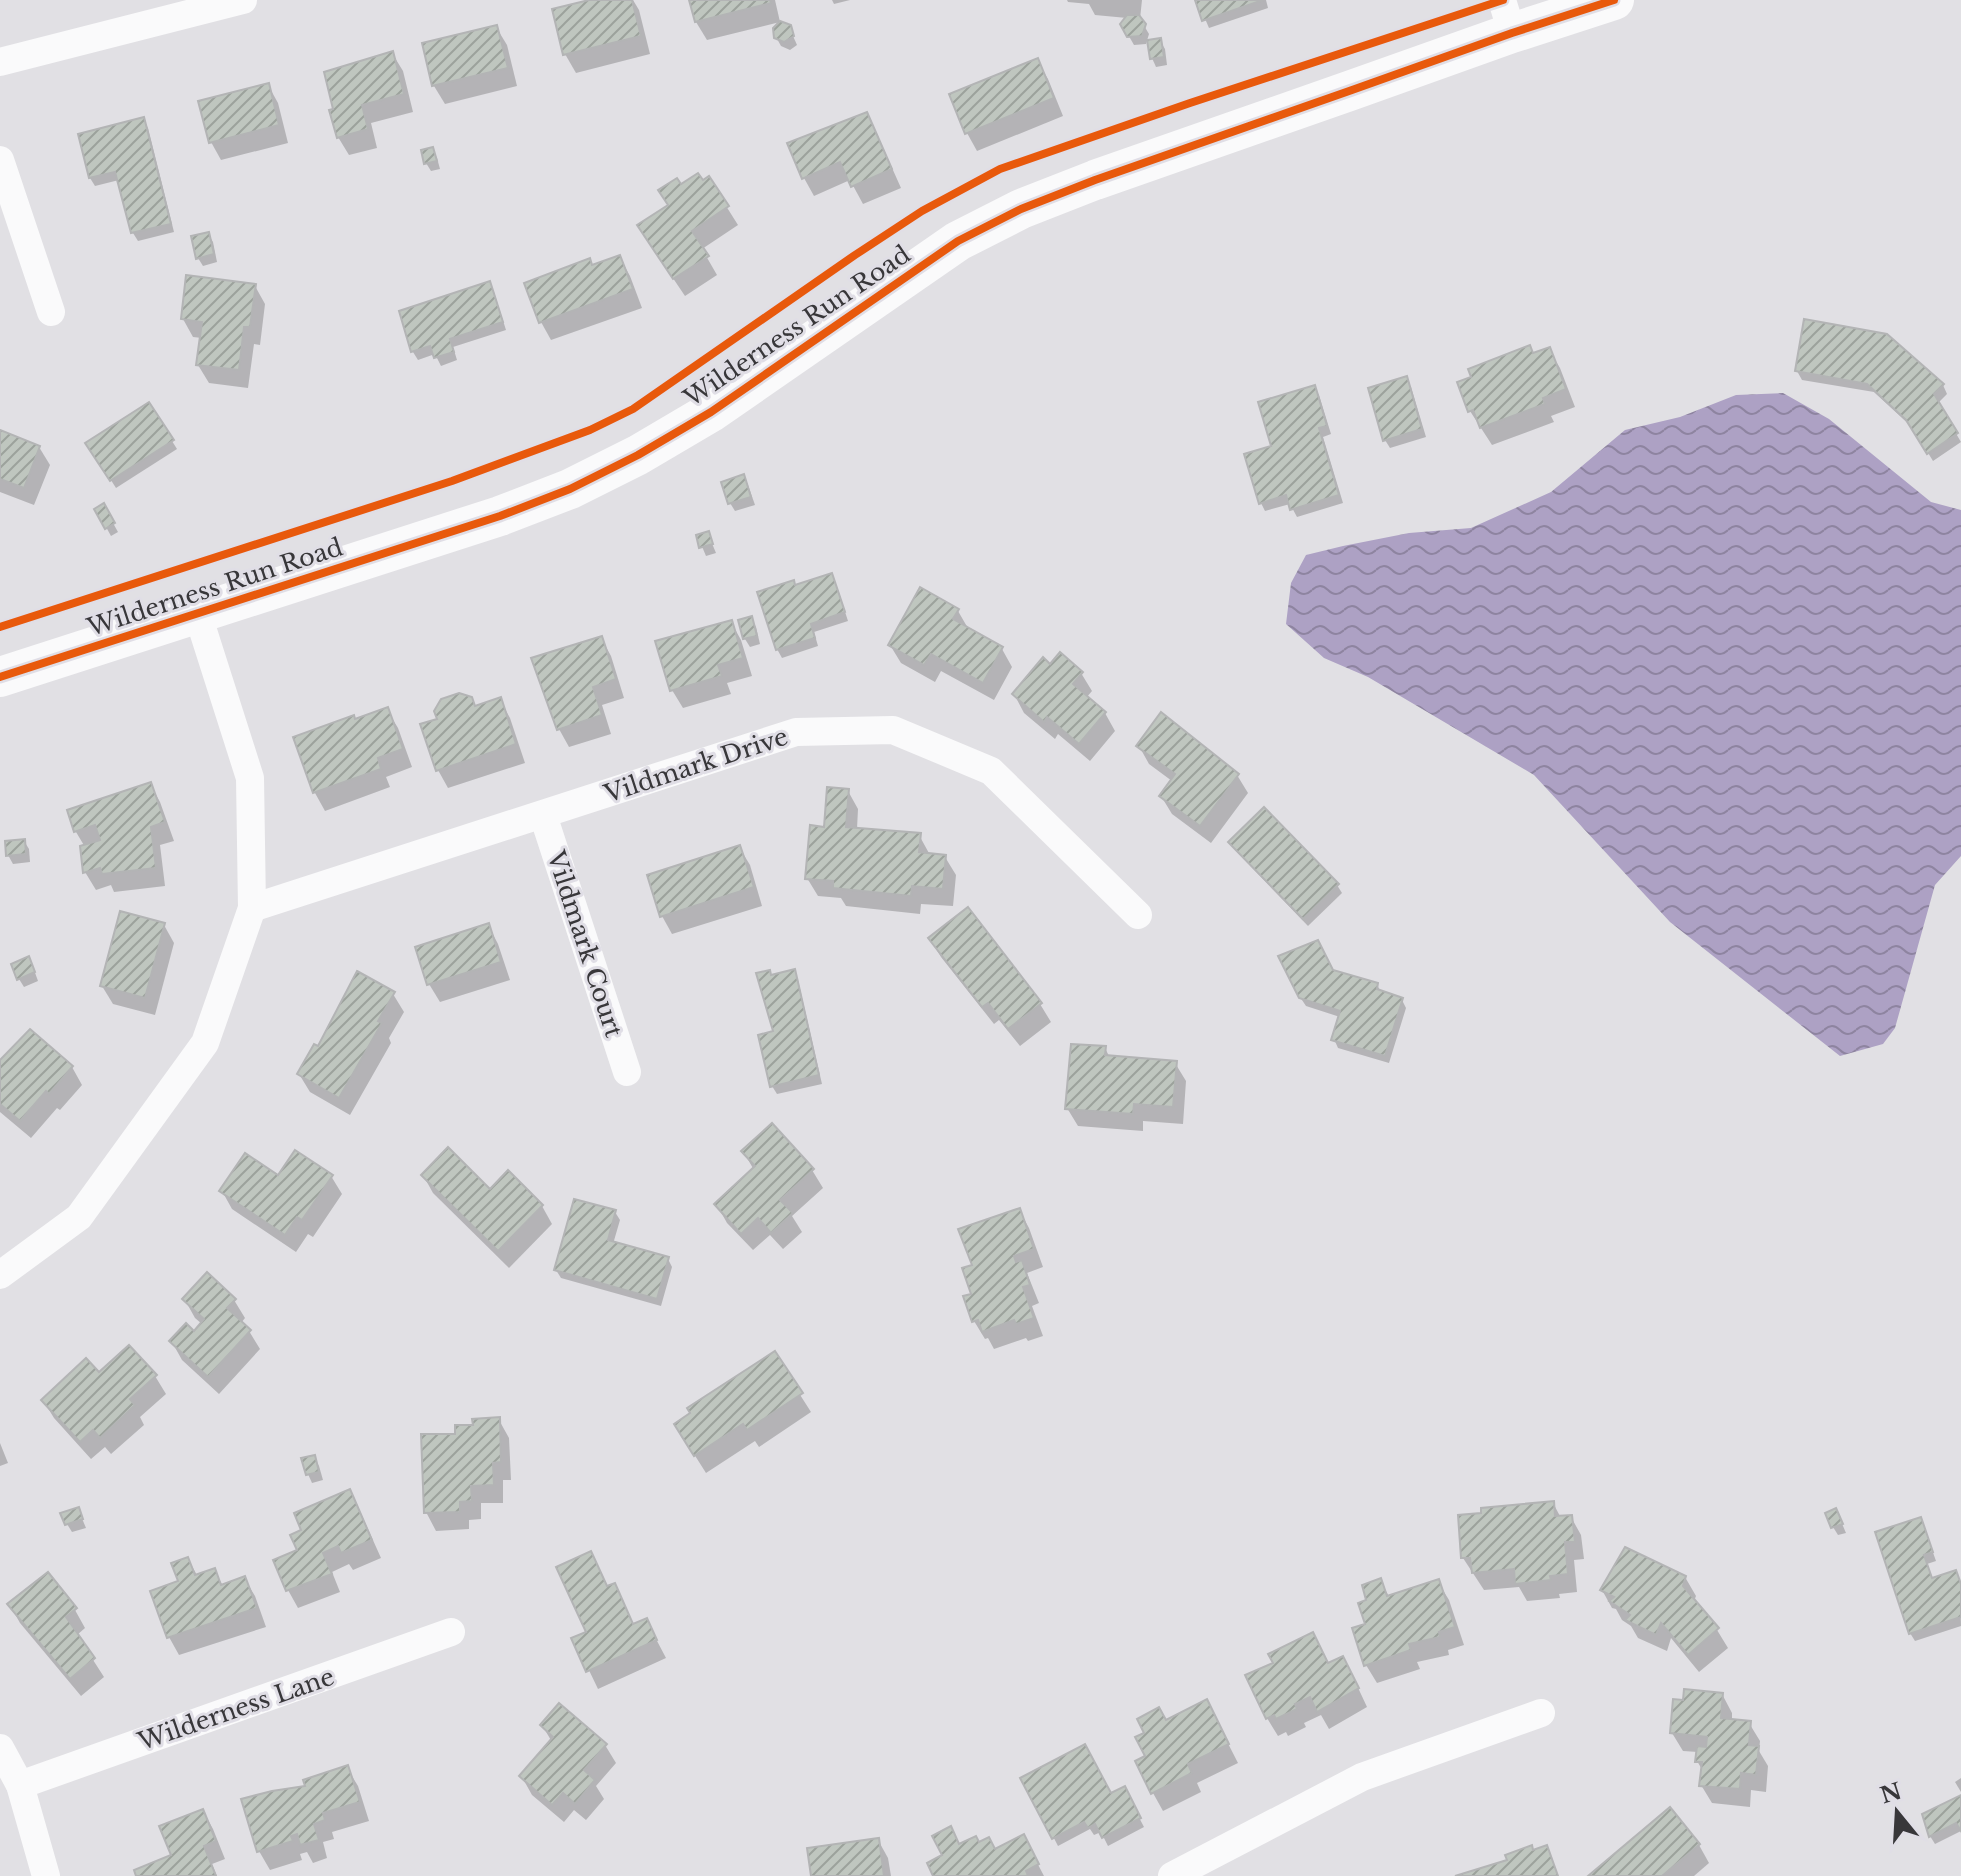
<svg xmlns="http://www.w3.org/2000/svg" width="1961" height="1876" viewBox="0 0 1961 1876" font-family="'Libre Baskerville',serif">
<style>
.water{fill:url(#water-waves)}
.shadow{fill:#0003}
.building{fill:url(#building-hatch);stroke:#b3b4b5;stroke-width:2}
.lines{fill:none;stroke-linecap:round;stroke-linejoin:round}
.street{stroke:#fafafb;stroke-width:28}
.secondary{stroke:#fafafb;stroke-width:40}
.cycleway-casing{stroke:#e0dee6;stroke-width:13}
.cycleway{stroke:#e8590c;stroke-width:8}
.labels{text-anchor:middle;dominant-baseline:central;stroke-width:6;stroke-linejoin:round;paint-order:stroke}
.street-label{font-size:24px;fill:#38373a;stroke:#e0dee6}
</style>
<defs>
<pattern id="water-waves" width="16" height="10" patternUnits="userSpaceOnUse" patternTransform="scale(2)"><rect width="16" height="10" fill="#ada1c4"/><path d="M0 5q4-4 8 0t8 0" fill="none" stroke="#8e84a0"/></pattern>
<pattern id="building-hatch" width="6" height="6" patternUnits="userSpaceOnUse" patternTransform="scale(2)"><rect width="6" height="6" fill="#bfc6bf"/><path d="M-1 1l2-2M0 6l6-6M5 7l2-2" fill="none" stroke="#9ca29c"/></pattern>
</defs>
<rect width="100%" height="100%" fill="#e1e0e4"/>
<polygon class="water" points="1783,393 1829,419 1931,502 1961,510 1961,856 1935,885 1895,1028 1883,1044 1840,1056 1670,922 1534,775 1368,677 1324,658 1286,624 1291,583 1306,555 1343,546 1409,533 1471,528 1551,492 1625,430 1680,417 1736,395"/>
<g class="shadow">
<polygon points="597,0 633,0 639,10 650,54 576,73 565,54"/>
<polygon points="691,0 775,0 780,22 707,40 696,22"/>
<polygon points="832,0 850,0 834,4"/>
<polygon points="1067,0 1142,0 1140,19 1149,34 1146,44 1134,45 1122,24 1127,18 1095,15 1089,4 1068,2"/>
<polygon points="1197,0 1266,0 1268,8 1209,28"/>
<polygon points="496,27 507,45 517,86 445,104 434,86 424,44"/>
<polygon points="789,27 797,45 790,50 781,46 776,37"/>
<polygon points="1160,41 1165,49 1167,65 1156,67 1152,58"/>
<polygon points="392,53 403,71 413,112 371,123 377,148 349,155 338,137"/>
<polygon points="1037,61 1048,79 1063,116 977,151 967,133"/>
<polygon points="268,85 278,103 288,143 221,160 211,142"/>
<polygon points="866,114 876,132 901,188 863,204 850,180 814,196 804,178 789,144"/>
<polygon points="143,119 148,128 174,232 138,241 133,233 119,180 95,186 90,178"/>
<polygon points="432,149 437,158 440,169 431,171 426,163"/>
<polygon points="709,179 738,225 702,249 717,275 685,296 650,244 681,187 702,183"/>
<polygon points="208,234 213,242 217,262 203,266 198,258"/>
<polygon points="620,258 630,276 642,308 551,340 541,322 592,267"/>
<polygon points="489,283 494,292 506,330 453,347 457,360 441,366 435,354 418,360 413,352 401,312"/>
<polygon points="255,286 265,304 260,345 254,344 248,388 209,383 198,365 202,338 193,337 183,319"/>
<polygon points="1549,350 1560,368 1575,407 1551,416 1554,422 1492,445 1470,411 1473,379"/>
<polygon points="1797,371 1943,385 1947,394 1938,403 1961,442 1933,461 1913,428 1874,392 1802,380"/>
<polygon points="1406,379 1411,387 1426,437 1390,448 1385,440"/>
<polygon points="1314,387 1319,395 1331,434 1323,437 1343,503 1297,517 1290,504 1265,511 1261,503 1274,447"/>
<polygon points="0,432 39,447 50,465 34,505 0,492"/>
<polygon points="172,441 177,449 116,488 88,444"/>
<polygon points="744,476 748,485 755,505 735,511 730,503"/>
<polygon points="103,505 118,532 111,536 96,509"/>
<polygon points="708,534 716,553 706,556 698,537"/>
<polygon points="831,576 836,584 848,621 814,632 818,646 782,658 777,649 795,587"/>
<polygon points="958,611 969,630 1002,649 1012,667 994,700 941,671 935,682 901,663 890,645"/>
<polygon points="751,618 756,627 760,644 750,647 745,639 740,621"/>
<polygon points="731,622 741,640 752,676 727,683 731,694 683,708 672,690"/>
<polygon points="601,638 611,656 624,698 602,705 611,734 569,747 559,729"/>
<polygon points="1051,667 1081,673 1092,691 1086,698 1105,713 1115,731 1090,761 1058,734 1055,739 1024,713 1014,694"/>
<polygon points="471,699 476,708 500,700 510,718 525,763 448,788 438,770 439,720"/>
<polygon points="387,710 398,728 412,767 386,777 390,787 325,811 315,793 295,738"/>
<polygon points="1139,746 1237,775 1248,793 1211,843 1172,814 1161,796 1172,781 1149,764"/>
<polygon points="150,784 160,802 174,841 160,845 165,886 114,892 111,885 96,890 85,872 85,847 76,832 70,811"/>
<polygon points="848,791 858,809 857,829 919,835 930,855 945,857 956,875 953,906 921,904 920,914 846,906 841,898 818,896 807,878 825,829"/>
<polygon points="24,841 29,849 30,862 13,864 8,855"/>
<polygon points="1231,842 1337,885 1342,893 1308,926 1236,851"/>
<polygon points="739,847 750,865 762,906 672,934 662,916"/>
<polygon points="967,910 1040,1004 1051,1022 1020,1046 999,1020 994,1024 941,957 930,939"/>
<polygon points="164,925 174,943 155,1015 113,1004 102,986"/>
<polygon points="488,925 498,944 510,980 440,1002 429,984"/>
<polygon points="33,967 38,981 24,987 19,979"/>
<polygon points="794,972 798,980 822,1084 777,1094 772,1086 775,1032 772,977"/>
<polygon points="1333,972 1377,985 1381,992 1402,1000 1406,1008 1389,1063 1338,1048 1334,1039 1340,1017 1306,1006 1300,997"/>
<polygon points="393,994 404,1012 389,1038 391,1043 350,1115 310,1092 299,1074 318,1049"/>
<polygon points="1105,1048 1110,1058 1175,1063 1186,1081 1183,1124 1143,1121 1143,1131 1078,1126 1067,1108"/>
<polygon points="0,1063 72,1067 82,1085 60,1110 57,1108 31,1138 0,1112"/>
<polygon points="743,1151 812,1170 823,1188 792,1216 802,1232 783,1249 770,1235 753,1250 727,1223 717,1205 754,1170"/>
<polygon points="423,1175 542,1206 552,1224 509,1268 433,1193"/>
<polygon points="331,1176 342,1194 313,1237 308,1234 296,1252 232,1209 222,1191"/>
<polygon points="1019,1210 1029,1228 1043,1267 1027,1273 1039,1303 1032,1306 1043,1336 1028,1341 1026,1338 994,1349 988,1338 985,1339 974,1321 974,1266"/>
<polygon points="615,1212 620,1220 613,1244 668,1259 672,1267 661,1306 561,1278 556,1270"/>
<polygon points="185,1300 234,1300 245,1318 241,1323 249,1331 260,1349 219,1394 182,1360 172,1342 194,1334 202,1324 195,1318"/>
<polygon points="774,1354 811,1412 759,1447 755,1441 706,1473 687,1443"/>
<polygon points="99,1375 155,1376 166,1394 140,1417 144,1425 111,1454 105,1447 91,1459 54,1418 43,1400"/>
<polygon points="499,1420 509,1438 511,1480 503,1480 503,1503 481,1503 481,1519 469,1520 469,1529 436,1531 426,1512 457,1436 475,1426"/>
<polygon points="0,1443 8,1463 0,1466"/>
<polygon points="314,1457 319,1466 323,1480 312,1483 308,1474"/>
<polygon points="349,1491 359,1509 381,1558 353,1570 349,1564 332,1572 340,1592 298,1608 288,1590 300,1551 303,1531"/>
<polygon points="1553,1503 1561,1518 1571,1517 1581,1535 1584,1559 1574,1560 1577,1592 1559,1594 1560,1598 1527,1601 1519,1587 1484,1590 1463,1558"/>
<polygon points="78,1509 86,1528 72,1532 67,1524"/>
<polygon points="1840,1519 1846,1533 1838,1535 1833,1527"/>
<polygon points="1924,1527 1936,1561 1927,1564 1933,1580 1955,1572 1960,1581 1961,1626 1915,1641 1910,1633"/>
<polygon points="591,1554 608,1587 614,1585 634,1626 646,1620 666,1658 598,1689 574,1639 588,1633"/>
<polygon points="188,1559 198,1577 214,1570 223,1586 244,1578 255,1596 266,1627 179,1655 169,1637"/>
<polygon points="1685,1577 1696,1596 1694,1601 1717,1630 1728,1648 1699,1672 1671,1638 1667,1651 1638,1638 1631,1626 1622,1620 1616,1609 1612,1608 1602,1590"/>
<polygon points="1380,1581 1390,1598 1438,1582 1449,1600 1464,1645 1448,1650 1449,1655 1417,1662 1420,1669 1377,1683 1366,1665 1354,1630 1367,1625 1369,1601"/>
<polygon points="10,1605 75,1610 85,1628 77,1635 104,1677 81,1696 20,1623"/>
<polygon points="1329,1665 1353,1677 1367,1707 1329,1729 1321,1715 1304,1723 1306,1727 1288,1736 1286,1732 1278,1736 1267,1718"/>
<polygon points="1722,1694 1732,1713 1732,1721 1749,1723 1760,1741 1759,1751 1768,1766 1766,1792 1751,1790 1750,1807 1712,1803 1701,1785 1703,1771 1697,1761 1698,1752 1683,1751 1672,1733"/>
<polygon points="1216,1720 1238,1763 1197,1783 1201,1792 1163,1811 1153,1793 1148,1757 1166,1723"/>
<polygon points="542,1725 605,1745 616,1763 596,1786 604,1799 586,1820 574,1810 564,1822 532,1795 522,1777 552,1742"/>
<polygon points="347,1768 358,1786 369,1821 332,1832 334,1839 323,1842 327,1858 313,1863 307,1852 300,1854 302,1860 270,1870 259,1851 244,1800 308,1788"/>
<polygon points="1023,1778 1110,1796 1124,1789 1144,1827 1108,1846 1101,1832 1094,1835 1090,1829 1058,1846"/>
<polygon points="1961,1778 1961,1792 1955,1782"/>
<polygon points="1961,1797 1961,1831 1935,1844 1930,1836"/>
<polygon points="1670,1810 1699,1845 1709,1863 1694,1876 1591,1876"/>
<polygon points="203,1811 213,1829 225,1859 212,1864 217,1876 138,1876 174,1856"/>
<polygon points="878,1840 888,1858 891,1876 813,1876"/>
<polygon points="978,1844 995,1851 1033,1855 1044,1876 936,1876 960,1846"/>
</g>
<g class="building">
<polygon points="589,0 632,0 641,36 563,55 552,9"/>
<polygon points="689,0 770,0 771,3 695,22"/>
<polygon points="1195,0 1263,0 1202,21"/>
<polygon points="1127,15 1139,15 1146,24 1142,36 1127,37 1120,24"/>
<polygon points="780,21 791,25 794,36 784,42 774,38 773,28"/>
<polygon points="497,25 508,68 432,86 422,43"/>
<polygon points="1161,38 1164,57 1150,59 1147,40"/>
<polygon points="393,51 404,94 362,105 368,129 337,138 329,110 333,109 324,72"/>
<polygon points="1038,58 1054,98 965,134 949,94"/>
<polygon points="269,83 279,125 209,143 198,101"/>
<polygon points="867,112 892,169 851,187 840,162 802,179 787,143"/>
<polygon points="144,117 171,224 131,233 115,172 89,178 78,134"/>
<polygon points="433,147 437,161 424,164 421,150"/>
<polygon points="698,173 703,180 709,176 729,206 692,231 709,256 673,279 637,225 668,205 658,190 677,178 681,184"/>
<polygon points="209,232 214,254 196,259 191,236"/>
<polygon points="620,255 633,289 539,323 524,283 590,258 592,265"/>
<polygon points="186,275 256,284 250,327 244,327 239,370 196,365 202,322 181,319"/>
<polygon points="490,281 503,322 450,339 454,352 434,358 430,346 411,352 399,311"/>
<polygon points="1804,319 1887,334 1944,384 1934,394 1958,433 1927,454 1906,420 1867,384 1795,371"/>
<polygon points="1530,345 1533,353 1550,347 1566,389 1543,398 1545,404 1480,428 1473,410 1468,412 1457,382 1471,377 1468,369"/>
<polygon points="1407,376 1422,429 1383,441 1368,388"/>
<polygon points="1315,385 1327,426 1319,428 1339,495 1290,510 1286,495 1259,504 1244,454 1271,446 1258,402"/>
<polygon points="149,402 174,440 110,481 85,443"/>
<polygon points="0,430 40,446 24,488 0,479"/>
<polygon points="744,474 751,497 728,504 721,482"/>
<polygon points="104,503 115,523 105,529 94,509"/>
<polygon points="709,531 713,544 699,548 696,535"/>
<polygon points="832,573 845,612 811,624 815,638 776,650 757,592 794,580 795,585"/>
<polygon points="920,587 959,609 953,619 1003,647 983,683 931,654 924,665 888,645"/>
<polygon points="752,616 757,636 743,639 738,620"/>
<polygon points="732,620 743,658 718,665 722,676 670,691 655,641"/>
<polygon points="602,636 616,679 593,687 602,715 557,730 531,658"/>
<polygon points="1060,652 1083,672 1073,684 1106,712 1079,744 1047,717 1044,722 1012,694 1043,657 1050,664"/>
<polygon points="459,693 472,697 475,706 501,697 516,744 436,771 420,724 437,719 434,711 441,699"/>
<polygon points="388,707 403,749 378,758 381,769 313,793 293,737 354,715 355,719"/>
<polygon points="1161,712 1239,774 1200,826 1159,796 1175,774 1136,746"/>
<polygon points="151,782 165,822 151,827 156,868 102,874 100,868 83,873 80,846 100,840 95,825 74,832 67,810"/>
<polygon points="827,787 849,789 846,827 921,833 919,852 946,855 943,889 912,886 911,896 833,888 833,881 805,879 810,825 824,827"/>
<polygon points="1264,807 1339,884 1303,919 1228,842"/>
<polygon points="25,839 26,854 6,856 5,841"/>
<polygon points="740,845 754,887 660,917 647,875"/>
<polygon points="968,907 1042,1003 1008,1029 988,1003 982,1007 928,938"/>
<polygon points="120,911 165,923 145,998 100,986"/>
<polygon points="489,923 501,962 427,985 415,947"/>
<polygon points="1318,940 1333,970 1378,983 1377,989 1403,998 1385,1056 1331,1040 1340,1011 1299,998 1278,956"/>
<polygon points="29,956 35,972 17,980 11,964"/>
<polygon points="795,969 819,1075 770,1087 758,1035 773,1031 756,973 770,970 771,975"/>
<polygon points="357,971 395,992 378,1021 382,1023 339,1098 297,1074 314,1044 318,1046"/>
<polygon points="30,1029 73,1066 49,1094 46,1091 20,1121 0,1104 0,1060"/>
<polygon points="1071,1044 1106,1046 1105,1055 1177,1061 1173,1107 1134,1104 1133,1114 1065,1109"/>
<polygon points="772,1123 814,1169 780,1200 793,1213 771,1233 758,1218 741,1234 714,1204 755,1166 741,1151"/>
<polygon points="448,1147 490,1189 508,1170 543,1205 498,1251 421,1175"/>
<polygon points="295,1150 333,1175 302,1220 297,1217 285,1235 219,1191 245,1153 278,1175"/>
<polygon points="574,1199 616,1210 608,1240 669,1257 657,1299 554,1270"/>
<polygon points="1020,1208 1034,1249 1014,1256 1016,1262 1022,1260 1030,1285 1023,1287 1034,1318 1016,1324 1014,1320 982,1332 978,1320 972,1322 963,1296 971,1294 962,1268 972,1265 958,1229"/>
<polygon points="207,1272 236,1299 227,1308 251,1330 208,1377 169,1341 186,1323 194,1331 204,1319 182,1299"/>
<polygon points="129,1345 157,1375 130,1399 135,1405 100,1438 93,1430 80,1442 41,1400 86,1358 99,1372"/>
<polygon points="775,1351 803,1393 747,1430 743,1424 694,1456 674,1424 690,1413 687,1408"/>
<polygon points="500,1417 501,1462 493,1463 494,1485 471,1486 472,1501 460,1502 460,1512 424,1513 421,1434 455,1434 455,1425 473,1425 472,1419"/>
<polygon points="315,1455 319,1472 306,1475 301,1458"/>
<polygon points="350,1489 372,1540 341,1553 338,1546 323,1553 332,1574 286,1591 273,1560 297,1550 290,1535 301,1530 294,1513"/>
<polygon points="1554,1501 1555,1516 1572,1515 1575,1542 1565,1542 1568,1574 1550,1576 1551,1580 1515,1584 1514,1569 1472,1573 1470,1558 1461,1558 1458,1515 1481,1513 1481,1508"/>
<polygon points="79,1507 83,1519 65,1525 60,1513"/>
<polygon points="1836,1508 1843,1524 1831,1528 1825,1513"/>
<polygon points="1921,1517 1933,1552 1924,1555 1932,1578 1956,1570 1961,1584 1961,1617 1909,1634 1875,1532"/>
<polygon points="1625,1547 1686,1576 1683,1586 1719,1628 1688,1655 1661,1623 1656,1635 1625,1620 1630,1615 1609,1601 1614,1597 1600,1590"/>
<polygon points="591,1551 607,1586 615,1583 633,1624 647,1618 657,1640 586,1672 571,1638 586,1632 556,1567"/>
<polygon points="188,1557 195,1575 215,1568 221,1585 245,1576 257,1608 167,1638 150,1591 178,1581 171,1563"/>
<polygon points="48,1572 77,1608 66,1617 95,1658 70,1679 7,1604"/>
<polygon points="1381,1578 1387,1596 1439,1579 1455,1627 1439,1632 1440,1637 1409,1644 1411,1650 1364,1666 1352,1628 1365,1624 1358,1603 1366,1600 1362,1585"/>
<polygon points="1313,1632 1328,1663 1343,1656 1359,1688 1317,1712 1310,1697 1295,1704 1297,1709 1276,1719 1274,1715 1266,1719 1245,1675 1273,1663 1268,1654"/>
<polygon points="1684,1689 1723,1693 1721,1718 1751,1721 1749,1745 1759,1746 1756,1775 1741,1773 1740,1789 1699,1786 1702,1762 1695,1762 1697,1746 1706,1747 1707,1737 1670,1733 1673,1699 1683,1700"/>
<polygon points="1207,1699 1229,1744 1188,1764 1192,1773 1151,1794 1135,1761 1145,1756 1135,1737 1144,1733 1137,1719 1159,1707 1166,1720"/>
<polygon points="559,1703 607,1744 584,1770 595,1780 575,1804 563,1793 552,1805 519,1776 553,1737 540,1725"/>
<polygon points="1085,1744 1111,1793 1125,1786 1141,1818 1102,1838 1095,1824 1088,1828 1084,1822 1052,1839 1020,1778"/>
<polygon points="348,1765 360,1802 323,1813 325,1820 314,1824 319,1840 300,1845 297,1834 291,1836 293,1841 257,1852 241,1799 272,1791 305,1786 303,1780"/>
<polygon points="1961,1795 1961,1831 1956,1823 1929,1837 1922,1814"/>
<polygon points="1670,1807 1700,1844 1662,1876 1588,1876"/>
<polygon points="203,1809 216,1841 204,1846 216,1876 136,1876 134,1870 171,1855 159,1826"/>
<polygon points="951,1826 959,1844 976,1836 979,1842 989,1837 995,1849 1024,1834 1039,1864 1026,1871 1028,1875 1026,1876 933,1876 927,1863 942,1855 932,1836"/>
<polygon points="879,1838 884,1876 811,1876 807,1848"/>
<polygon points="1532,1845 1533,1850 1547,1845 1558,1876 1455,1876 1507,1860 1505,1855"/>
</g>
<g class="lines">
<g class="street">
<polyline points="1502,0 1512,33"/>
<polyline points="0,62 243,0"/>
<polyline points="0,160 51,312"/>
<polyline points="543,815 627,1072"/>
<polyline points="252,908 796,732 893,730 991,771 1138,915"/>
<polyline points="0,1275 79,1217 205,1043 252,908 250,778 198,615"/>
<polyline points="0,1748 20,1785 46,1876"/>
<polyline points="20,1785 451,1632"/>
<polyline points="1172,1876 1362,1777 1541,1713"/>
</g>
<polyline class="secondary" points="0,677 500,516 570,489 638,455 711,412 958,241 1021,209 1095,180 1352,90 1512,33 1614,0"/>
<defs>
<g id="cycleway">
<polyline points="0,627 452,481 590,430 633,409 855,255 922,211 1000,169 1190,103 1503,0"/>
<polyline points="0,677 500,516 570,489 638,455 711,412 958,241 1021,209 1095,180 1352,90 1512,33 1614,0"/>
</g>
</defs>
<use href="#cycleway" class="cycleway-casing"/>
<use href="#cycleway" class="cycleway"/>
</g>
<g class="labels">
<g class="street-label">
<text transform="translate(797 326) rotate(-34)">Wilderness Run Road</text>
<text transform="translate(215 587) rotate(-18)">Wilderness Run Road</text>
<text transform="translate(696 765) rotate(-18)">Vildmark Drive</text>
<text transform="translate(585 944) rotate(72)">Vildmark Court</text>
<text transform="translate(236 1709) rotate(-19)">Wilderness Lane</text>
</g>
</g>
<g transform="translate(1897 1812) rotate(342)" stroke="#e0dee6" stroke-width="6" paint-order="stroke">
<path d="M0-6L14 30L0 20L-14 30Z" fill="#38373a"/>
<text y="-12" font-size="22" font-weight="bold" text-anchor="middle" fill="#38373a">N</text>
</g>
</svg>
